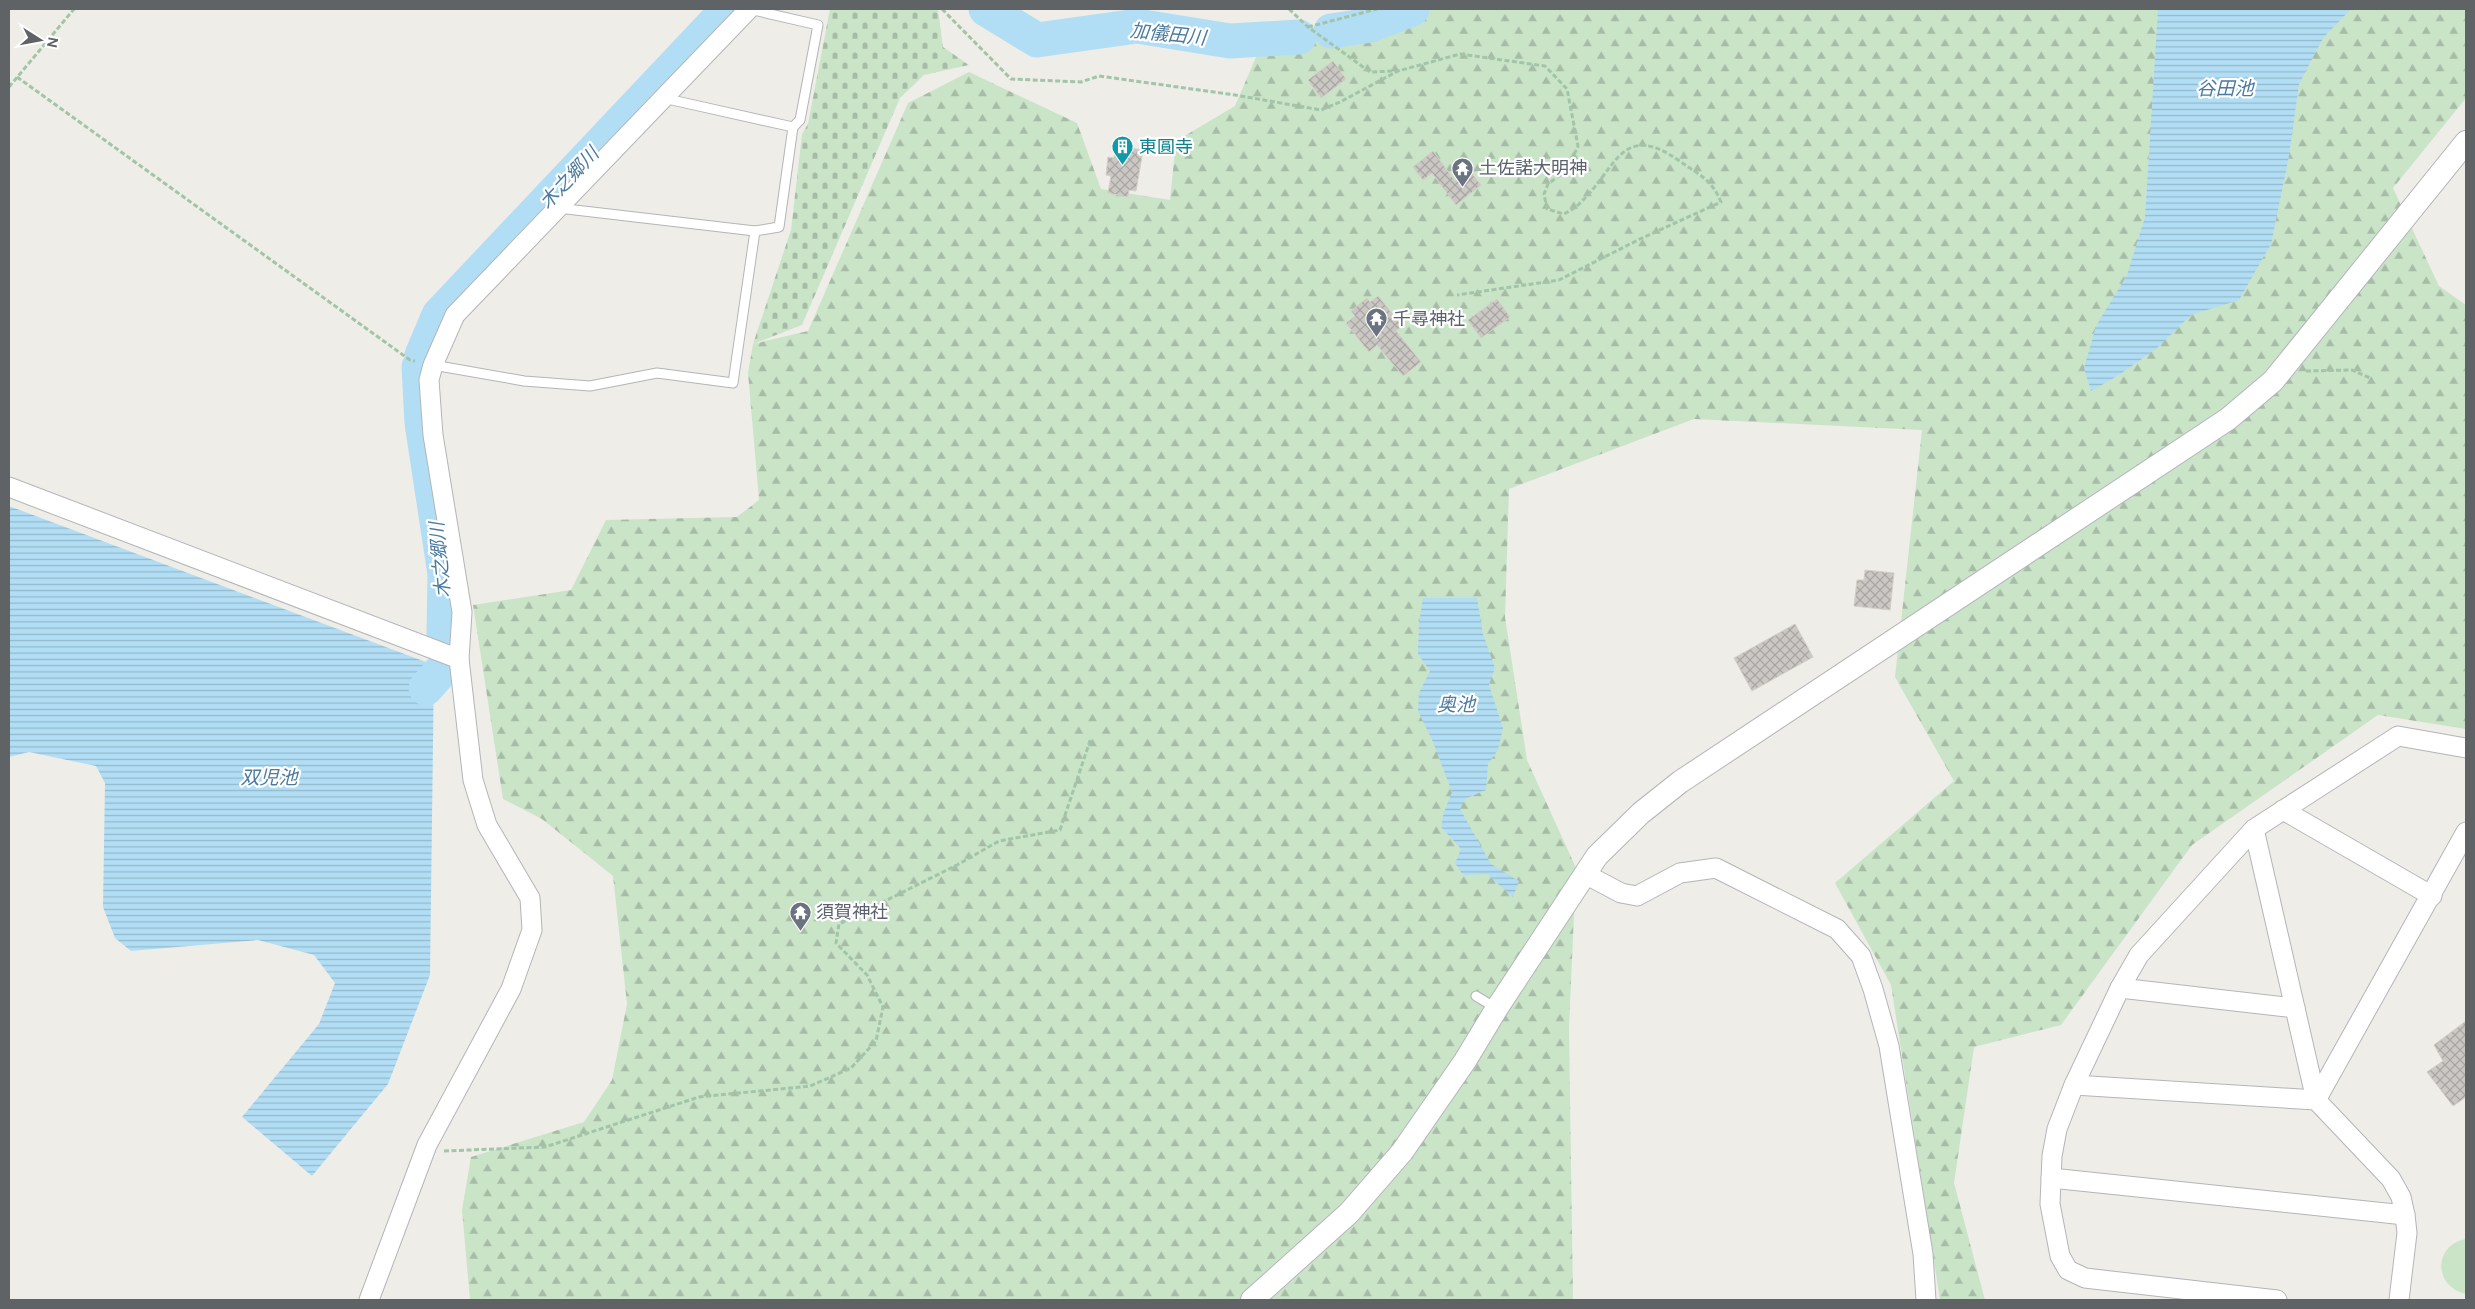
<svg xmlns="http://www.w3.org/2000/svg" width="2475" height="1309" viewBox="0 0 2475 1309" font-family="'DM Sans','Noto Sans JP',sans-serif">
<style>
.grass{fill:#cae4c8}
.forest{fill:url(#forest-firs)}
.cemetery{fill:url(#cemetery-stones)}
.water{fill:url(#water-rules)}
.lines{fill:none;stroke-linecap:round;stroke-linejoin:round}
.river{stroke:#b2def5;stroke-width:35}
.building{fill:url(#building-cross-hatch);stroke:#d4cfc7}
.service-casing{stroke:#b3b5b8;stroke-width:11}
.minor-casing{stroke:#b3b5b8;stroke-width:21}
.tertiary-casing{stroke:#b3b5b8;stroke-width:24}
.path{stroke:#a2c4a8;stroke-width:3;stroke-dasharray:5 2.5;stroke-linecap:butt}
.service{stroke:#fff;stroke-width:9}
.minor{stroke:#fff;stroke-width:19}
.tertiary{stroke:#fff;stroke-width:22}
.labels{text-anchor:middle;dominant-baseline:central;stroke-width:4.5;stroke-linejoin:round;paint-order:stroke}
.culture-label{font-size:18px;fill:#0d838f;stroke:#fff;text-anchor:start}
.worship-label{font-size:18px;fill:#5b616d;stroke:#fff;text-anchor:start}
.water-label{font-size:19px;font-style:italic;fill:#4c7b9e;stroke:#fff}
</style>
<defs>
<pattern id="forest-firs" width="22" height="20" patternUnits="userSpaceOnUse" patternTransform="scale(1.25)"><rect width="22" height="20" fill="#cae4c8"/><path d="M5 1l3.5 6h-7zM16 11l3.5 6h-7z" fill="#a7bca6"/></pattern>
<pattern id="cemetery-stones" width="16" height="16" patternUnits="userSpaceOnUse" patternTransform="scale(1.25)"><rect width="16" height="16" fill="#cae4c8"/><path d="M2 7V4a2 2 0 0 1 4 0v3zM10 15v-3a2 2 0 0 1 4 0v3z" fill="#a7bca6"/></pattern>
<pattern id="water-rules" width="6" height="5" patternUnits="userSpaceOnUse" patternTransform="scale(1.25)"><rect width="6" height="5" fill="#b2def5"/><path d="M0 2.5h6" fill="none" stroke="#94b8ca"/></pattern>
<pattern id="building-cross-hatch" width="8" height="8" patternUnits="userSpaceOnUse" patternTransform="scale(1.25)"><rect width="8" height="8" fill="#cbc8c4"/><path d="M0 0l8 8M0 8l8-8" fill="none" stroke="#a8a6a3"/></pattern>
</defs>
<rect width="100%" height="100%" fill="#efede8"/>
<path class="grass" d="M 2466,1239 L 2466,1294 C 2433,1287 2433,1245 2466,1239 Z"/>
<polygon class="forest" points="1430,9 2466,9 2466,98 2393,188 2439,286 2466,305 2466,729 2378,715 2192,845 2061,1025 1974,1047 1954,1183 1985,1300 1940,1300 1891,985 1835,883 1954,781 1895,677 1922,430 1694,419 1509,489 1505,617 1527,760 1576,868 1569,1028 1573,1300 470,1300 462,1210 471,1157 584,1122 612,1080 627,1004 613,876 542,819 503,799 473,605 571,590 606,520 737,517 759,500 748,373 753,344 808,331 908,103 969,72 1077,123 1101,189 1170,200 1176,141 1235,106 1259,50 1411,17"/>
<polygon class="cemetery" points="830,9 938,9 943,47 969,65 924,75 900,98 802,325 753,344 791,230 802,134 808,124"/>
<g class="water">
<polygon points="2158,9 2351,9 2323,38 2299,84 2289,156 2271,244 2239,300 2191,315 2156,349 2119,375 2091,391 2084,368 2096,326 2127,275 2145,217"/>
<polygon points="9,506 434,665 430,975 388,1084 312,1176 242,1117 319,1024 335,983 314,955 258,940 131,951 115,938 103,907 105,783 96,766 29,752 9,757"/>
<polygon points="1423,598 1477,598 1483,634 1495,668 1489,685 1503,728 1498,750 1488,764 1486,790 1465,799 1460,809 1491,864 1519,881 1513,897 1487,874 1463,875 1455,863 1461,849 1441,827 1444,812 1452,792 1433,742 1418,711 1419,693 1430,671 1418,654 1419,624"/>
</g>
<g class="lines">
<g class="river">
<polyline points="986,9 1037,40 1137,26 1230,41 1299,37"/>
<polyline points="1331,31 1370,25 1412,9"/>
<polyline points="422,355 439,315 728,9"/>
<polyline points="419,367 422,423 445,574 444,634"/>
<polyline points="426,688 440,672"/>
</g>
</g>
<g class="building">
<polygon points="1333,61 1346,79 1321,98 1308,80"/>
<polygon points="1116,146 1143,150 1136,191 1129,190 1128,197 1108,193 1111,176 1106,175 1108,157 1114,158"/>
<polygon points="1433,151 1455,181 1469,170 1481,185 1456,205 1432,173 1423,180 1413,167"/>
<polygon points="1378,296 1402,326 1396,331 1421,362 1403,376 1377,345 1369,352 1346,323 1355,316 1351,311 1367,298 1370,302"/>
<polygon points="1497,299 1510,317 1481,338 1468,320"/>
<polygon points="1865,570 1894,573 1890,610 1854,606 1857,580 1864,580"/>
<polygon points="1795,624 1813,657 1752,691 1734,658"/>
<polygon points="2466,1021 2466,1097 2453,1106 2427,1072 2443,1061 2434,1045"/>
</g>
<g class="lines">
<defs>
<g id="service">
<polyline points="749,9 818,25 800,120 793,127"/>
<polyline points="558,208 755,231"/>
<polyline points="433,365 524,381 590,386 657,373 733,383 755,231 779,227 793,127 663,98"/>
<polyline points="1476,996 1496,1008"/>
</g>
<g id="minor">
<polyline points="9,487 459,659"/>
<polyline points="2283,810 2432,896"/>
<polyline points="2254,829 2316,1100 2391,1179 2401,1197 2405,1215 2407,1233 2399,1300"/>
<polyline points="1585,874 1621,893 1637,896 1680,873 1716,868 1837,929 1861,956 1873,989 1889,1046 1923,1254 1926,1300"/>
<polyline points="2120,988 2295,1008"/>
<polyline points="2074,1085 2316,1100 2466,832"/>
<polyline points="2051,1178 2405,1215"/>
<polyline points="369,1300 427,1145 511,989 532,930 530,898 487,825 473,780 459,659 462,612 433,435 429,380 433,365 455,315 749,9"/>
<polyline points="2277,1300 2085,1278 2068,1270 2060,1256 2050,1204 2052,1156 2057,1129 2074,1085 2120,988 2139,955 2254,829 2398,736 2466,748"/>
</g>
<polyline id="tertiary" points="1252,1300 1349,1213 1402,1152 1465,1061 1497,1008 1597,856 1641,813 1680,782 2228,419 2273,381 2466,142"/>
</defs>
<use href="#service" class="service-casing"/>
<use href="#minor" class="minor-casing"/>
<use href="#tertiary" class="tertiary-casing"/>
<g class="path">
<path d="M 942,9 L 1011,79 L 1081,82 L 1099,76 L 1235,95 L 1321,110 L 1340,102 L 1398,71 L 1460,54 L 1545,66 L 1567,89 L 1578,146 L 1567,170 L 1548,184 L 1544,194 L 1547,209 L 1564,214 C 1569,211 1576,208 1580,203 C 1617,169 1621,119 1681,162 C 1701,176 1712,180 1721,202 L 1640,239 L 1559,280 L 1457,295"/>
<polyline points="1289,9 1308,27 1370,72 1395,71"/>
<polyline points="1308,27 1377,9"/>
<polyline points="17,77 410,360 415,361"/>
<polyline points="9,87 74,9"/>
<polyline points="2306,371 2352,370 2370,378"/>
<polyline points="444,1151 545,1147 699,1097 810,1086 851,1068 876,1041 883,1007 867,975 836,943 839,924 957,865 999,841 1060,830 1091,738"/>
</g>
<use href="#service" class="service"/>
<use href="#minor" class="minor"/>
<use href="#tertiary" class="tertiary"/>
</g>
<defs>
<symbol id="building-pin" viewBox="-11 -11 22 30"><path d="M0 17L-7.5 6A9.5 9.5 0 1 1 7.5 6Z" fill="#0f9aa8" stroke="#fff"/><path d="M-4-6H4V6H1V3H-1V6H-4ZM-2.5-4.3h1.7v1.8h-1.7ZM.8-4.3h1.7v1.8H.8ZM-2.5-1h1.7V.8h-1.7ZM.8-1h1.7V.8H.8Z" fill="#fff"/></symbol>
<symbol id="temple-pin" viewBox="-11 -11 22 30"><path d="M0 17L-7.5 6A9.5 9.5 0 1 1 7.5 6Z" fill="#6b7280" stroke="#fff"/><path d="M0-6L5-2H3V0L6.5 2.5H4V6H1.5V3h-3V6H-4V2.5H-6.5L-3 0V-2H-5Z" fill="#fff"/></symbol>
</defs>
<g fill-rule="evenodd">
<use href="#building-pin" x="1110" y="134" width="25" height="34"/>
<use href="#temple-pin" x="1450" y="156" width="25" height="34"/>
<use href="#temple-pin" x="1364" y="306" width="25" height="34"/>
<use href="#temple-pin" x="788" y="900" width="25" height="34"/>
</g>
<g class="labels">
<g class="culture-label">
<text x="1139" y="147">東圓寺</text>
</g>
<g class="worship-label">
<text x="1479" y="168">土佐諾大明神</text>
<text x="1393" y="319">千尋神社</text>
<text x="816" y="912">須賀神社</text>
</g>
<g class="water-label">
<text transform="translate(1168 34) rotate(6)">加儀田川</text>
<text x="2225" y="88">谷田池</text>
<text transform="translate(569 178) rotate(-47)">木之郷川</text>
<text transform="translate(440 560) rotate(-95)">木之郷川</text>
<text x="1456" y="704">奥池</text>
<text x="269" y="777">双児池</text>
</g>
</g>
<rect width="2475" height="1309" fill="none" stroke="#5f6366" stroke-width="20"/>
<g transform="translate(40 40) rotate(101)" stroke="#ffffff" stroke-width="4" paint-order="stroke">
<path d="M0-4L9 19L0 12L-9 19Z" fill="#5f6366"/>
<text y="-8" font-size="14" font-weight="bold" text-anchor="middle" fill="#5f6366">N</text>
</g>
</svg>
